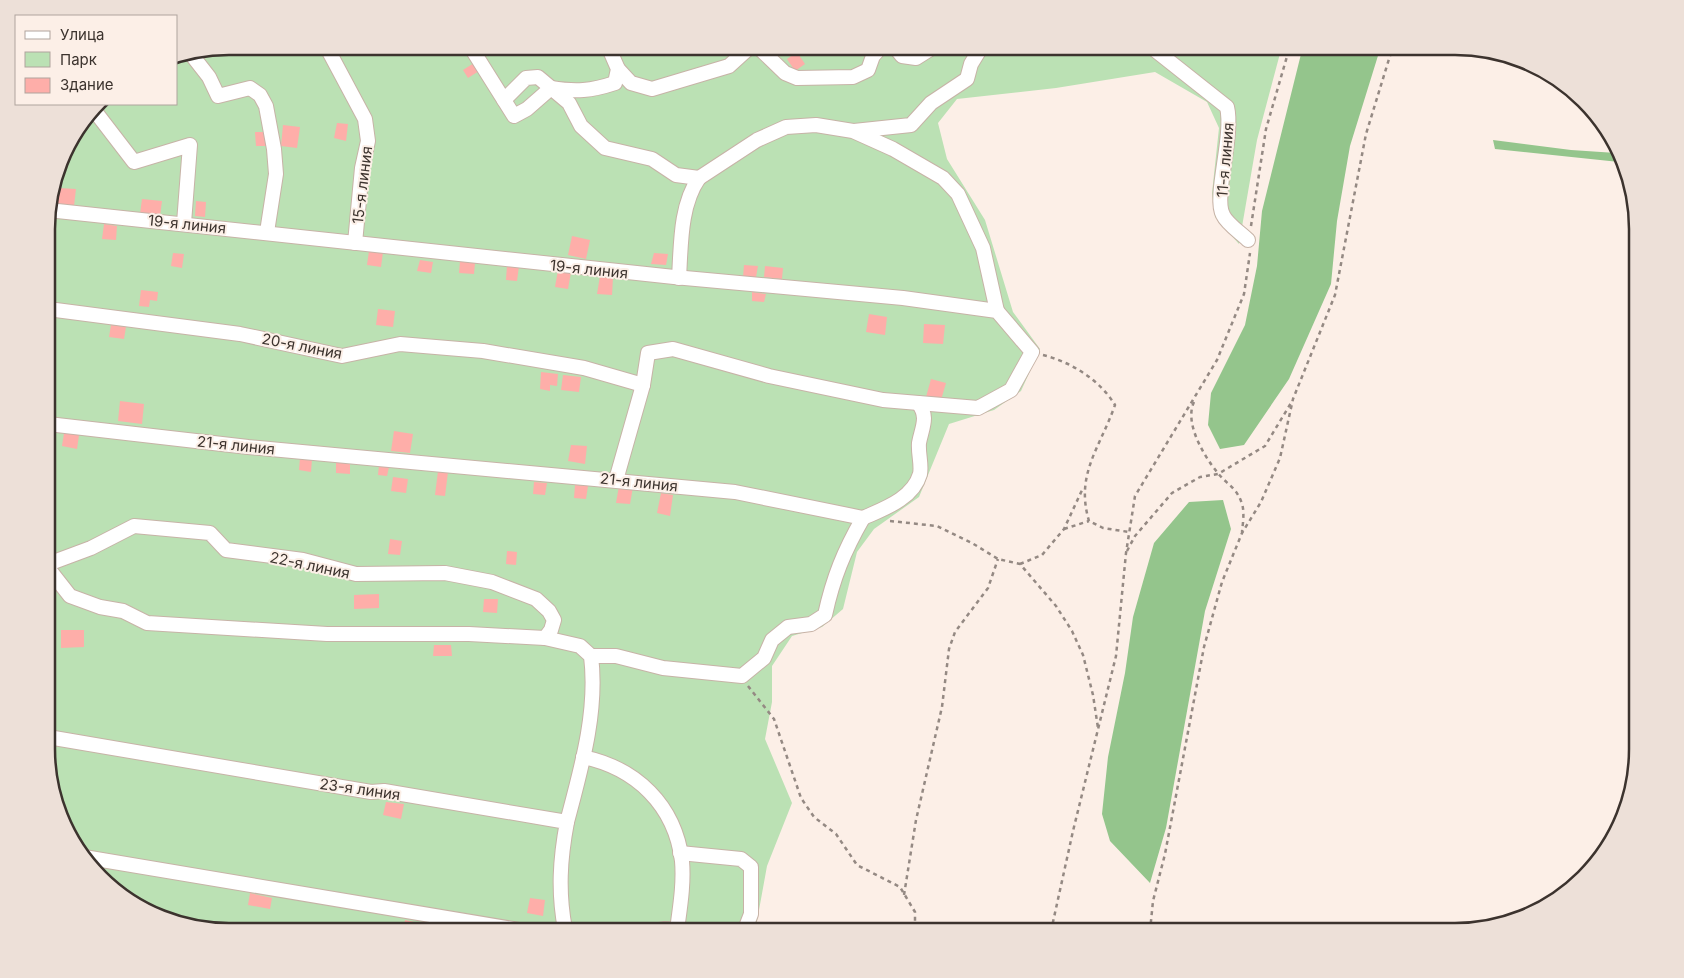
<svg xmlns="http://www.w3.org/2000/svg" width="1684" height="978" viewBox="0 0 1684 978" font-family="Inter,sans-serif">
<style>
.green{fill:#bbe1b4}
.forest{fill:#94c58c}
.building{fill:#feaea9}
.lines{fill:none;stroke-linecap:round;stroke-linejoin:round}
.minor-casing{stroke:#c7b3a7;stroke-width:16}
.path{stroke:#948983;stroke-width:2.5;stroke-dasharray:4 4;stroke-linecap:butt}
.minor{stroke:#fff;stroke-width:14}
.labels{text-anchor:middle;dominant-baseline:central;stroke-width:4;stroke-linejoin:round;paint-order:stroke}
.street-label{font-size:15px;fill:#3c332e;stroke:#fcefe7}
.rim{fill:none;stroke:#3c332e;stroke-width:2.5}
</style>
<rect width="100%" height="100%" fill="#fcefe7"/>
<polygon class="green" points="229,46 1282,46 1257,140 1239,244 1215,217 1212,193 1219,128 1207,102 1155,72 1056,88 957,99 938,123 947,159 985,220 1013,312 1040,349 1021,391 994,410 949,424 919,497 874,529 857,552 843,609 822,627 792,636 772,666 772,702 765,739 792,803 767,866 755,932 228,932 138,907 77,851 48,773 48,205 65,148 99,104 176,104 176,57"/>
<g class="forest">
<polygon points="1303,46 1381,46 1350,146 1337,221 1331,284 1289,379 1244,445 1220,449 1208,425 1211,393 1245,325 1257,266 1262,211"/>
<polygon points="1493,140 1571,150 1616,153 1619,162 1495,149"/>
<polygon points="1223,500 1231,529 1205,611 1166,828 1150,883 1110,841 1102,814 1108,757 1125,673 1133,617 1154,543 1189,502"/>
</g>
<g class="building">
<polygon points="797,52 805,64 795,71 787,59"/>
<polygon points="474,63 479,71 468,78 463,70"/>
<polygon points="337,123 348,124 346,141 334,138"/>
<polygon points="283,125 300,127 297,148 281,146"/>
<polygon points="255,132 265,132 266,146 256,146"/>
<polygon points="59,188 76,189 74,206 56,204"/>
<polygon points="142,199 162,201 160,216 140,214"/>
<polygon points="196,201 206,202 205,217 195,216"/>
<polygon points="104,224 117,226 116,240 102,239"/>
<polygon points="572,236 590,240 586,259 568,255"/>
<polygon points="369,251 383,252 381,267 367,265"/>
<polygon points="173,253 184,254 182,268 171,266"/>
<polygon points="654,253 668,254 666,265 651,264"/>
<polygon points="420,260 433,262 431,273 417,271"/>
<polygon points="460,261 475,263 474,274 459,273"/>
<polygon points="507,265 519,266 517,281 506,280"/>
<polygon points="744,265 758,266 756,277 743,277"/>
<polygon points="765,266 783,268 782,279 764,277"/>
<polygon points="558,270 571,272 568,289 555,287"/>
<polygon points="600,276 613,278 612,295 597,294"/>
<polygon points="141,290 158,292 157,301 150,300 149,307 139,306"/>
<polygon points="752,292 766,294 764,302 752,301"/>
<polygon points="378,309 395,311 393,327 376,325"/>
<polygon points="869,314 887,317 885,335 866,332"/>
<polygon points="924,324 945,325 943,344 923,343"/>
<polygon points="111,325 126,327 124,339 109,337"/>
<polygon points="541,372 558,374 557,386 550,385 550,391 540,389"/>
<polygon points="563,375 581,377 579,392 561,390"/>
<polygon points="931,379 946,383 941,400 926,397"/>
<polygon points="120,401 144,404 142,424 118,421"/>
<polygon points="394,431 413,434 410,453 391,451"/>
<polygon points="64,433 79,435 77,449 62,446"/>
<polygon points="571,445 587,446 585,464 568,461"/>
<polygon points="300,458 312,459 311,472 299,470"/>
<polygon points="336,461 350,461 350,474 336,473"/>
<polygon points="379,465 389,467 387,476 378,475"/>
<polygon points="438,471 448,472 445,496 435,495"/>
<polygon points="393,477 408,479 406,493 391,491"/>
<polygon points="534,482 547,483 545,495 533,494"/>
<polygon points="575,485 588,486 586,499 574,498"/>
<polygon points="619,486 633,487 630,504 616,503"/>
<polygon points="661,493 673,495 670,516 657,513"/>
<polygon points="390,539 402,541 400,555 388,554"/>
<polygon points="507,551 517,552 516,565 506,564"/>
<polygon points="379,594 379,608 354,609 354,595"/>
<polygon points="484,599 498,599 497,613 483,612"/>
<polygon points="61,630 84,630 84,647 61,648"/>
<polygon points="434,645 451,645 452,656 433,656"/>
<polygon points="48,748 53,749 50,769 48,768"/>
<polygon points="386,802 404,804 401,819 383,815"/>
<polygon points="250,893 272,898 270,909 248,905"/>
<polygon points="530,898 545,900 543,916 527,913"/>
<polygon points="405,920 419,923 418,932 403,932"/>
</g>
<g class="lines">
<defs>
<g id="minor">
<polyline points="326,46 365,119 368,141 362,168 355,243"/>
<path d="M 470,46 L 514,116 L 527,109 L 551,88 C 576,92 591,91 615,83 L 618,69 L 608,46"/>
<polyline points="757,46 785,73 797,78 853,77 868,70 873,56 882,46"/>
<polyline points="894,46 902,56 916,58 935,46"/>
<path d="M 1150,46 L 1227,107 C 1234,136 1213,197 1223,215 C 1227,224 1241,233 1248,240"/>
<polyline points="191,54 209,77 218,96 250,88 260,95 266,106 274,149 276,174 267,232"/>
<polyline points="618,69 631,83 652,89 729,66 751,46"/>
<path d="M 504,100 L 526,78 L 538,77 L 569,103 L 581,126 L 605,148 L 652,159 L 676,175 L 699,178 C 680,205 681,245 679,278"/>
<polyline points="94,110 134,162 190,145 184,223"/>
<polyline points="854,131 911,125 931,103 967,79 971,64 982,46"/>
<polyline points="699,178 757,140 786,127 816,125 853,131 893,149 943,178 958,194 983,248 997,311"/>
<polyline points="48,210 674,277 903,298 997,311 1032,352 1011,390 978,408 883,400 769,376 673,349 648,353 643,385 616,480"/>
<polyline points="48,309 240,334 342,356 400,344 483,351 584,368 643,385"/>
<path d="M 48,424 L 248,447 L 735,492 L 863,518 C 844,551 833,578 825,615 L 811,624 L 788,627 L 772,640 L 764,658 L 742,676 L 663,668 L 616,656 L 591,656"/>
<path d="M 863,518 C 883,509 913,499 920,474 C 922,465 918,453 919,443 C 922,427 929,417 918,403"/>
<polyline points="48,564 91,548 134,526 210,533 226,550 303,560 356,574 445,573 492,582 536,599 549,611 554,620 551,630 545,638"/>
<path d="M 48,568 L 70,596 L 100,607 L 123,611 L 147,623 L 327,634 L 469,634 L 545,638 L 580,646 L 591,656 C 598,711 581,769 567,822"/>
<path d="M 48,737 L 371,792 L 384,791 L 567,822 C 560,859 558,892 565,929"/>
<path d="M 583,757 C 636,768 675,805 682,861 C 684,884 680,907 677,930"/>
<polyline points="680,853 741,859 751,867 751,914 744,932"/>
<polyline points="84,857 531,932"/>
<polyline points="550,932 565,929 567,932"/>
<polyline points="648,932 665,929 706,932"/>
</g>
</defs>
<use href="#minor" class="minor-casing"/>
<g class="path">
<polyline points="1251,226 1266,129 1290,46"/>
<path d="M 1043,355 C 1071,362 1100,380 1115,405 C 1100,448 1075,474 1089,521 L 1103,528 L 1129,532"/>
<path d="M 1194,402 C 1184,423 1204,456 1217,472 C 1226,484 1235,486 1241,501 C 1245,510 1243,522 1242,532"/>
<polyline points="890,521 937,526 972,543 998,559 1020,564 1056,606 1072,631 1083,655 1093,695 1098,728"/>
<polyline points="1064,529 1089,521"/>
<polyline points="1127,551 1135,536 1172,493 1200,477 1218,474 1265,446 1291,403"/>
<polyline points="1020,564 1042,555 1064,529 1083,488"/>
<polyline points="748,686 774,719 801,798 814,817 836,834 857,865 900,887 915,912 915,932"/>
<polyline points="904,895 916,820 942,707 949,649 955,632 988,588 998,559"/>
<polyline points="1051,931 1073,831 1116,656 1126,553 1135,496 1217,360 1244,294 1250,253"/>
<polyline points="1150,931 1153,901 1165,854 1204,647 1222,582 1242,533 1261,502 1280,458 1293,399 1335,295 1366,134 1393,46"/>
<polyline points="816,932 830,932"/>
</g>
<use href="#minor" class="minor"/>
</g>
<g class="labels">
<g class="street-label">
<text transform="translate(1225 160) rotate(-85)">11-я линия</text>
<text transform="translate(362 185) rotate(-83)">15-я линия</text>
<text transform="translate(187 224) rotate(6)">19-я линия</text>
<text transform="translate(589 269) rotate(6)">19-я линия</text>
<text transform="translate(302 346) rotate(11)">20-я линия</text>
<text transform="translate(236 445) rotate(6)">21-я линия</text>
<text transform="translate(639 482) rotate(6)">21-я линия</text>
<text transform="translate(310 565) rotate(12)">22-я линия</text>
<text transform="translate(360 789) rotate(8)">23-я линия</text>
</g>
</g>
<path d="M0 0H1684V978H0ZM229 55H1455A174 174 0 0 1 1629 229V749A174 174 0 0 1 1455 923H229A174 174 0 0 1 55 749V229A174 174 0 0 1 229 55Z" fill="#ede0d8" fill-rule="evenodd"/>
<path class="rim" d="M229 55H1455A174 174 0 0 1 1629 229V749A174 174 0 0 1 1455 923H229A174 174 0 0 1 55 749V229A174 174 0 0 1 229 55Z"/>
<rect x="15" y="15" width="162" height="90" fill="#fcefe7" stroke="#afa49d"/>
<rect x="25" y="31" width="25" height="8" fill="#ffffff" stroke="#afa49d"/>
<text x="60" y="40" font-size="15" fill="#3c332e">Улица</text>
<rect x="25" y="52" width="25" height="15" fill="#bbe1b4" stroke="#afa49d"/>
<text x="60" y="65" font-size="15" fill="#3c332e">Парк</text>
<rect x="25" y="78" width="25" height="15" fill="#feaea9" stroke="#afa49d"/>
<text x="60" y="90" font-size="15" fill="#3c332e">Здание</text>
</svg>
